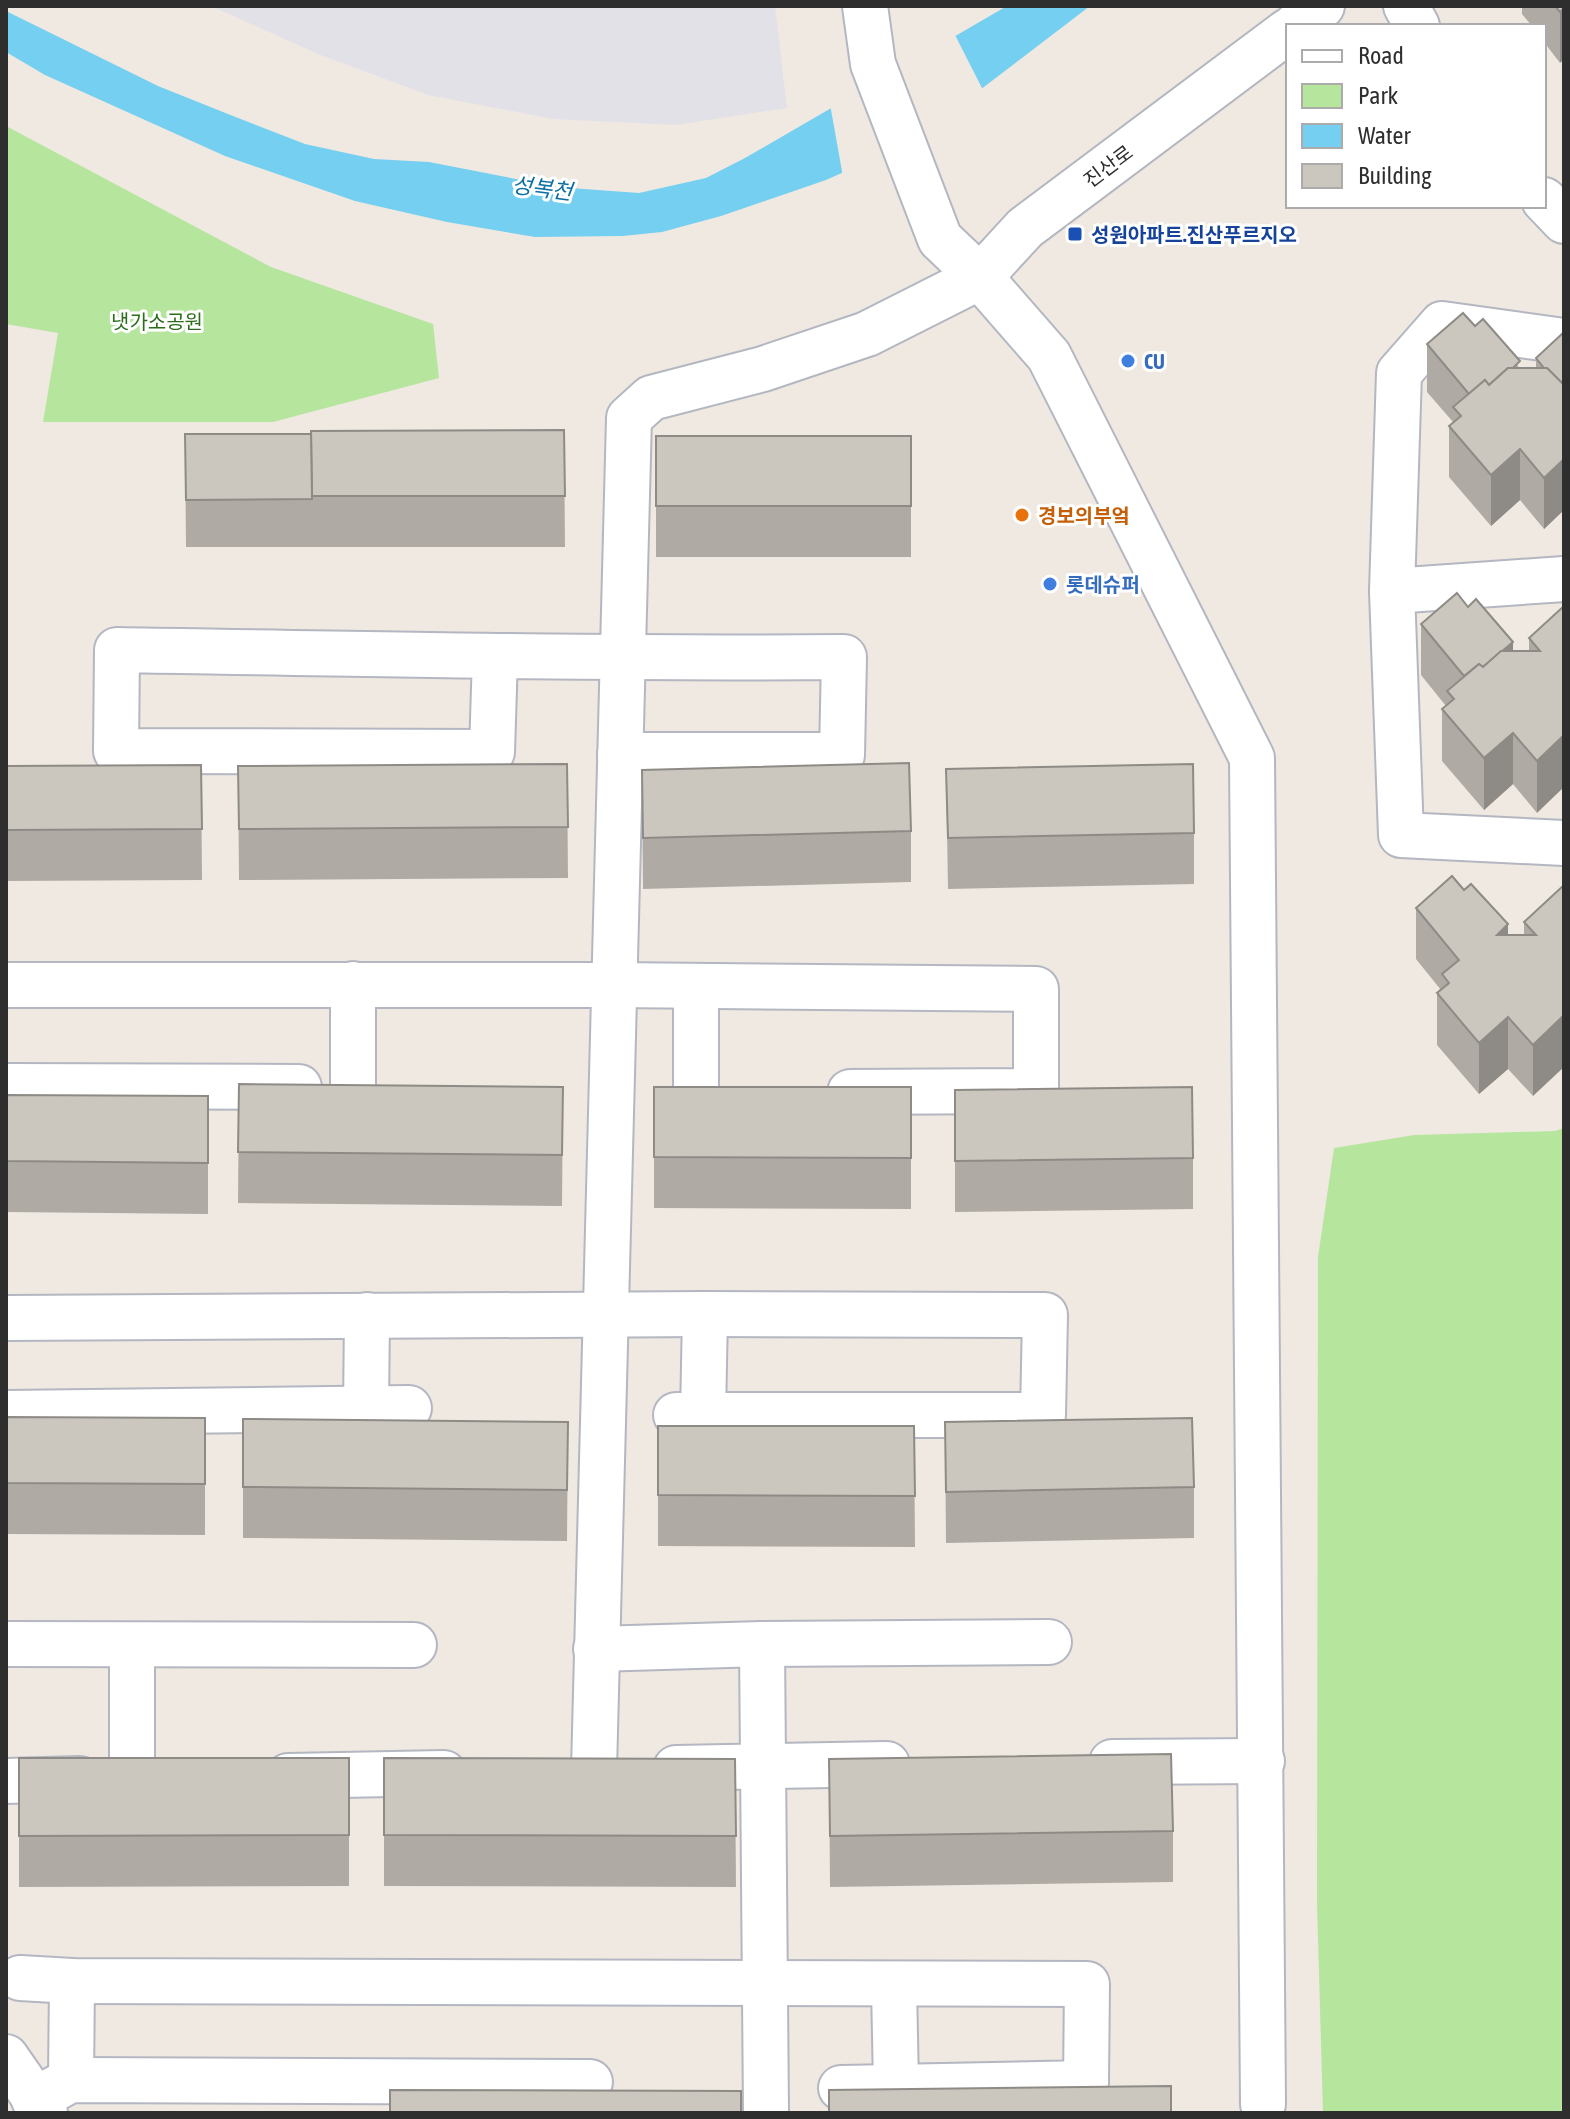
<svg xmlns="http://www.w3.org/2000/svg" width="1570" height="2119" viewBox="0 0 1570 2119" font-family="'Asap Condensed','Noto Sans KR',sans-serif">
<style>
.industrial{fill:#e3e1e8}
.green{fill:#b6e59e}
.water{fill:#75cff0}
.pier{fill:#efe9e1}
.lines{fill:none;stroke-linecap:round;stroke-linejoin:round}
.minor-casing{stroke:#b4b7c1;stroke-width:48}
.minor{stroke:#fff;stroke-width:44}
.wall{fill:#afaba4}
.shaded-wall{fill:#8e8b86}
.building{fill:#cbc7bf;stroke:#8e8b86;stroke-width:2}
.transit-dot{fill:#1a4fb4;stroke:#fff;stroke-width:3}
.shop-dot{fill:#3f7fe0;stroke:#fff;stroke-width:3}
.food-dot{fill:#e8710a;stroke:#fff;stroke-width:3}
.labels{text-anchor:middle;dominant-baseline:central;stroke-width:6;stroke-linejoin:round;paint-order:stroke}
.street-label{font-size:20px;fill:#2e2e2e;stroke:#fff}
.transit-label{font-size:20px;font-weight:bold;fill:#164399;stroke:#fff;text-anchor:start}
.park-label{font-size:20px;fill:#2c6e1b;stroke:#fff}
.shop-label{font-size:20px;font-weight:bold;fill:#366cbe;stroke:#fff;text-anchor:start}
.food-label{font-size:20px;font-weight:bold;fill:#c56008;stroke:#fff;text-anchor:start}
.water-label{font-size:22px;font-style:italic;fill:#0d6fa3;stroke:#fff}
</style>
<rect width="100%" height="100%" fill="#efe9e1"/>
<polygon class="industrial" points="211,6 775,6 787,108 676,125 553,119 428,95 318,54"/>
<g class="green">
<polygon points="6,126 271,267 433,324 439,378 273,422 43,422 58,333 6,324"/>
<polygon points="1564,1128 1564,2113 1323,2113 1317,1903 1318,1257 1334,1148 1414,1135 1555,1131"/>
</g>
<polygon class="water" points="1007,6 1090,6 913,141 826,180 721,216 662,232 623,236 535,237 447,222 355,201 225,156 45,75 6,52 6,11 158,86 228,114 305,144 374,159 429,162 557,187 639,193 706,178 745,158"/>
<polygon class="pier" points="954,33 984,92 915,145 843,177 830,104"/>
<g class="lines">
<defs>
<g id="minor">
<polyline points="865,6 873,64 940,239 980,277 1025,228 1288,31"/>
<polyline points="1406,6 1417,26"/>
<polyline points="1295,26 1322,6"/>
<polyline points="1544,200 1564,221"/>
<polyline points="1564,341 1442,324 1399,373 1392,591 1564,579"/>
<polyline points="1392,591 1401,835 1564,843"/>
<path d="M 495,656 L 492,752 L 116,751 L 117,650 C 360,654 601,659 844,657 L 842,755 L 620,755"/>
<polyline points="6,985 614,985 1036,989 1036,1091 850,1092"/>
<polyline points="696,986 696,1092"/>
<polyline points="6,1086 299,1087"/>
<polyline points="353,1087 353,984"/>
<polyline points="6,1318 705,1314 1045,1315 1043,1415 676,1415"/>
<polyline points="366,1409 367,1315"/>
<polyline points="6,1413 409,1408"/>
<polyline points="703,1415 705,1314"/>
<polyline points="6,1644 414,1645"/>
<polyline points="762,1644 766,2113"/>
<polyline points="596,1649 762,1644 1049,1642"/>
<polyline points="1112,1762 1262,1761"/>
<polyline points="676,1768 887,1764"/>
<polyline points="594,1770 629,418 651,398 763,369 867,334 980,277 1049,356 1252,758 1263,2104"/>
<polyline points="288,1776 444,1773"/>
<polyline points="132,1778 132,1645"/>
<polyline points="6,1781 80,1779"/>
<polyline points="20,1978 72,1981 1087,1984 1086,2083 841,2088"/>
<polyline points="894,1986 896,2086"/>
<polyline points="6,2057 45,2113"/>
<polyline points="71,2080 72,1981"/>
<polyline points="34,2100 71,2080 590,2082"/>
</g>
</defs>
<use href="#minor" class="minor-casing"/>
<use href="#minor" class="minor"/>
</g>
<g class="wall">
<polygon points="1522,6 1564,6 1560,63 1544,42 1544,26 1532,26 1522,14"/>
<polygon points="1475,326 1520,368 1536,368 1536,358 1564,332 1564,510 1544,529 1520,500 1491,526 1449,477 1449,426 1453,422 1427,392 1427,344"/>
<polygon points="564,430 565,547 186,547 185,434 311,434"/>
<rect x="656" y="436" width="255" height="121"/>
<polygon points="1564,606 1537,813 1513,784 1484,810 1442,761 1442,709 1446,706 1421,675 1421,624 1468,607 1513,651 1529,651 1529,638"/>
<polygon points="567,764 568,878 239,880 238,766"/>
<polygon points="201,765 202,880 6,881 6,766"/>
<polygon points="946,769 1194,833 1194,884 948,889"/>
<polygon points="642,770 911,831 911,882 643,889"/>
<polygon points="1564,885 1533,1096 1508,1069 1479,1094 1437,1045 1437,993 1441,990 1416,959 1416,908 1464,890 1508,935 1524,935 1524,922"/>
<polygon points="239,1084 563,1087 562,1206 238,1203"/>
<polygon points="654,1087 911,1087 911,1209 654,1208"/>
<polygon points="955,1090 1193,1158 1193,1209 955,1212"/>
<polygon points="6,1095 208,1096 208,1214 6,1212"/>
<polygon points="6,1417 205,1418 205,1535 6,1534"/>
<polygon points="243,1419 568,1422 567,1541 243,1538"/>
<polygon points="945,1422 1194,1487 1194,1538 946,1543"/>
<polygon points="658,1426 914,1426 915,1547 658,1546"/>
<polygon points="19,1758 349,1758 349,1886 19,1887"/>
<polygon points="384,1758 735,1759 736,1887 384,1886"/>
<polygon points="829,1759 1173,1831 1173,1882 830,1887"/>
</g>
<g class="shaded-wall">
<polygon points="1564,8 1564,59 1560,63 1560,12"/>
<polygon points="1520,449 1520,500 1491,526 1491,475"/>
<polygon points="1564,459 1564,510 1544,529 1544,478"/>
<polygon points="1513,642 1513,693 1483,668"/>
<polygon points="1513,733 1513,784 1484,810 1484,758"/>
<polygon points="1564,735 1564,787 1537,813 1537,761"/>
<polygon points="1508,924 1508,975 1497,935"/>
<polygon points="1564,1015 1564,1067 1533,1096 1533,1045"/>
<polygon points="1508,1017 1508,1069 1479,1094 1479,1043"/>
</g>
<g class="building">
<polygon points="1555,6 1564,6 1564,8 1560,12"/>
<polygon points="1463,313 1475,326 1483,319 1520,361 1513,368 1508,368 1489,385 1485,380 1469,394 1427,344"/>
<polygon points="1564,332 1564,385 1547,368 1544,368 1536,358"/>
<polygon points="1508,368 1547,368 1564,385 1564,459 1544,478 1520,449 1491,475 1449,426 1461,416 1453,407 1485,380 1489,385"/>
<polygon points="564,430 565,496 312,496 311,431"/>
<polygon points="185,434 311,434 312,499 186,500"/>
<rect x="656" y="436" width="255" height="70"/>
<polygon points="1457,593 1468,607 1476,599 1513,642 1483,667 1479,664 1464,676 1421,624"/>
<polygon points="1564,606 1564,735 1537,761 1513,733 1484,758 1442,709 1454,699 1447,691 1479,664 1483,667 1501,651 1540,651 1529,638"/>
<polygon points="909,763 911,831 643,838 642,770"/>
<polygon points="567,764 568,827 239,829 238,766"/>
<polygon points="1193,764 1194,833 948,838 946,769"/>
<polygon points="201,765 202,829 6,830 6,766"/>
<polygon points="1452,876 1464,890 1471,884 1508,924 1497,935 1536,935 1524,922 1564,885 1564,1015 1533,1045 1508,1017 1479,1043 1437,993 1449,983 1442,974 1459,960 1416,908"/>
<polygon points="239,1084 563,1087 562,1155 238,1152"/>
<polygon points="654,1087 911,1087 911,1158 654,1157"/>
<polygon points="1192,1087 1193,1158 955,1161 955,1090"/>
<polygon points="6,1095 208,1096 208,1163 6,1161"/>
<polygon points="6,1417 205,1418 205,1484 6,1483"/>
<polygon points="1192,1418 1194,1487 946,1492 945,1422"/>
<polygon points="243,1419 568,1422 567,1490 243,1487"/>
<polygon points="658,1426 914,1426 915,1496 658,1495"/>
<polygon points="1171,1754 1173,1831 830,1836 829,1759"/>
<polygon points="19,1758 349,1758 349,1835 19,1836"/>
<polygon points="384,1758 735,1759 736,1836 384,1835"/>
<polygon points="1171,2086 1171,2113 829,2113 829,2090"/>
<polygon points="390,2090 741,2091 741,2113 390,2113"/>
</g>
<rect class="transit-dot" x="1067" y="226" width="16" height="16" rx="4"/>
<g class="shop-dot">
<circle cx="1128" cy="361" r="8"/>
<circle cx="1050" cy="584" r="8"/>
</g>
<circle class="food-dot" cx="1022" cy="515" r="8"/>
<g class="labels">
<g class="street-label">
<text transform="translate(1108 166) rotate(-37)">진산로</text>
</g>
<g class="transit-label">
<text x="1091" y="234">성원아파트.진산푸르지오</text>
</g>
<g class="park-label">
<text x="157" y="321">냇가소공원</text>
</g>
<g class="shop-label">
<text x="1144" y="361">CU</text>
<text x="1066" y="584">롯데슈퍼</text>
</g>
<g class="food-label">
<text x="1038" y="515">경보의부엌</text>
</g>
<g class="water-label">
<text transform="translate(542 188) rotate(7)">성복천</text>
</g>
</g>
<rect width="1570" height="2119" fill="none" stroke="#2e2e2e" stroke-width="16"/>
<rect x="1286" y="24" width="260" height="184" fill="#ffffff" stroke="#ababab" stroke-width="2"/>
<rect x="1302" y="50" width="40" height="12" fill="#ffffff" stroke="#ababab" stroke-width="2"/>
<text x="1358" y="64" font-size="24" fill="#2e2e2e">Road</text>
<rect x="1302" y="84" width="40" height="24" fill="#b6e59e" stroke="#ababab" stroke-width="2"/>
<text x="1358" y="104" font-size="24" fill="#2e2e2e">Park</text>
<rect x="1302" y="124" width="40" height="24" fill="#75cff0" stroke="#ababab" stroke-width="2"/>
<text x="1358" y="144" font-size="24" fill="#2e2e2e">Water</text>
<rect x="1302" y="164" width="40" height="24" fill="#cbc7bf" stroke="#ababab" stroke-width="2"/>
<text x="1358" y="184" font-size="24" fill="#2e2e2e">Building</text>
</svg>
